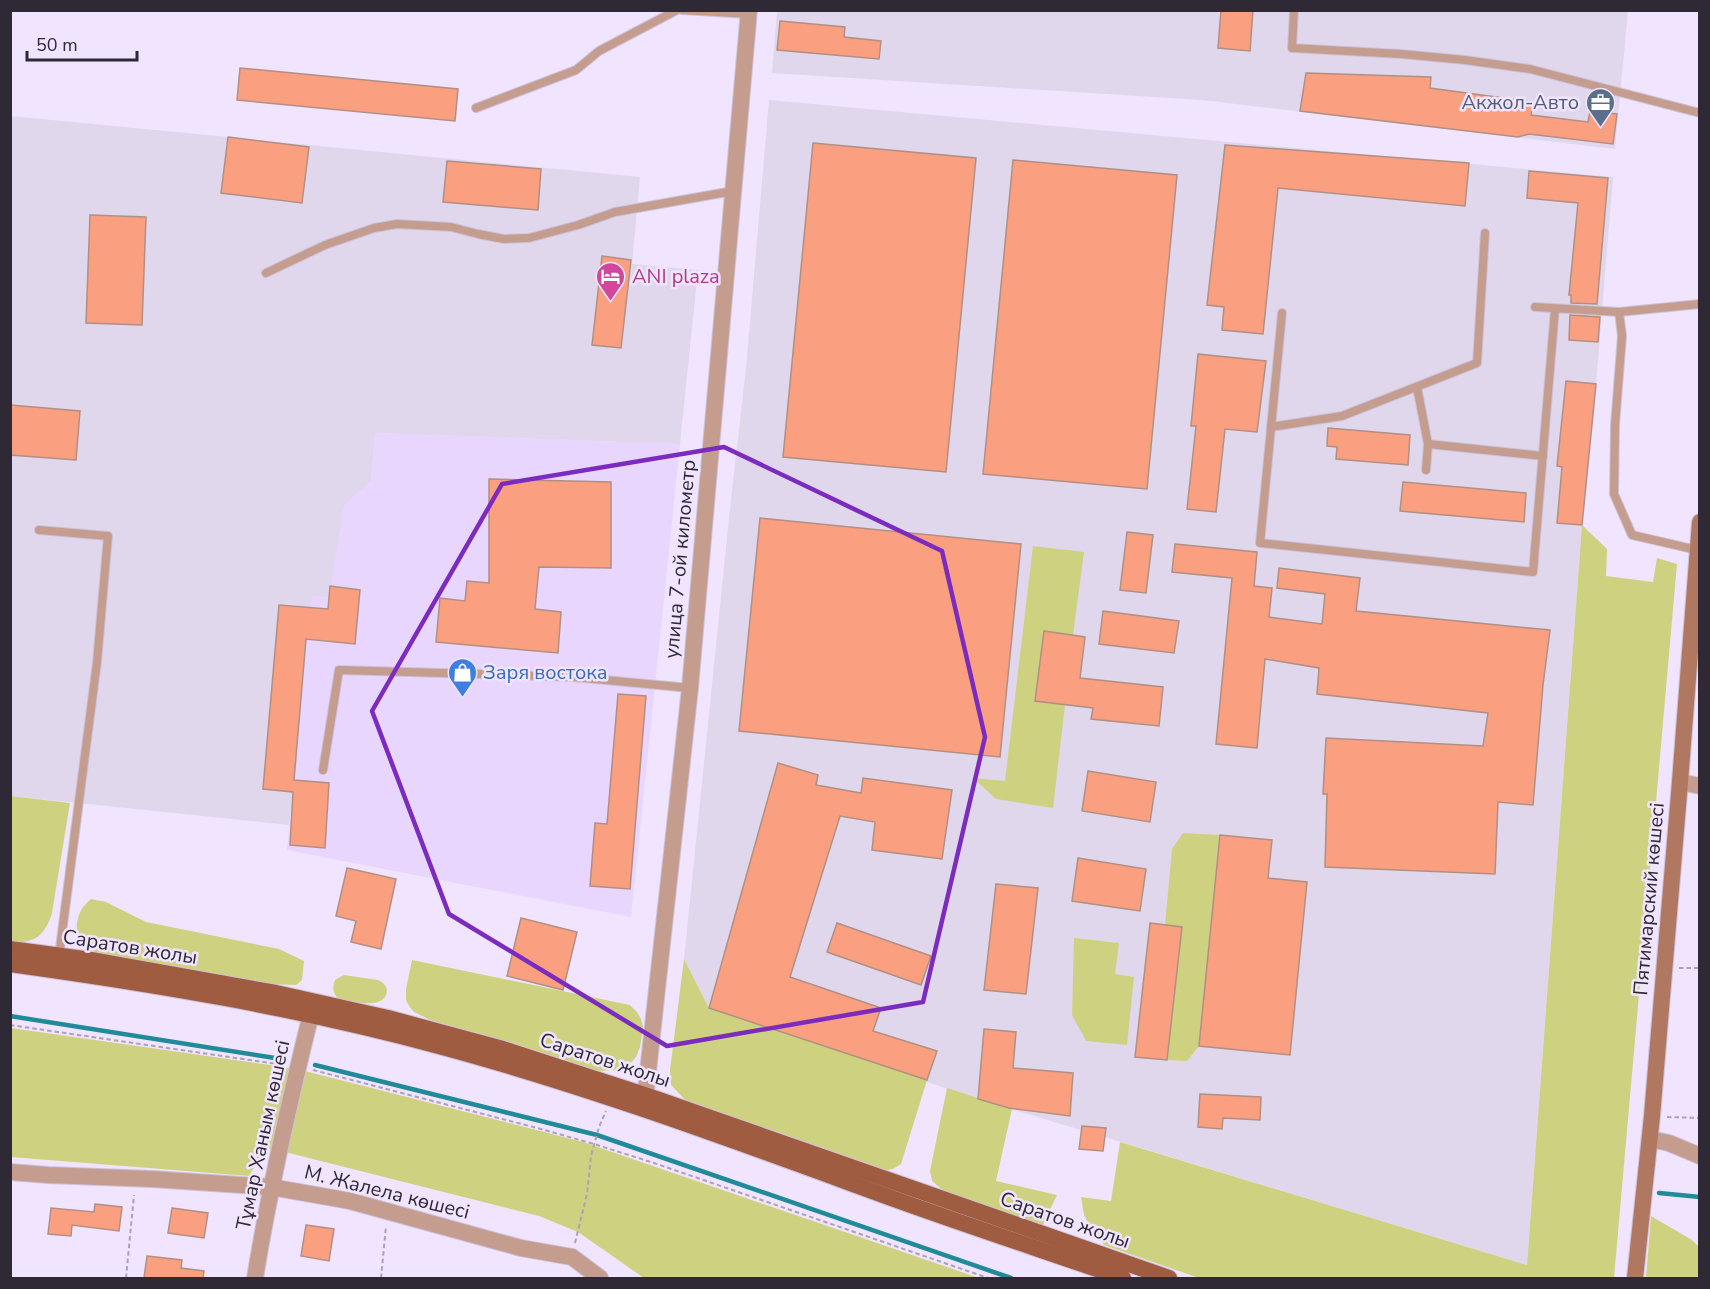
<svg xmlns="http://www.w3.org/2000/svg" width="1710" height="1289" viewBox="0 0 1710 1289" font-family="'Nunito Sans',sans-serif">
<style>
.built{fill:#e8d6fe}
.industrial{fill:#e0d7ec}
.green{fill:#ced280}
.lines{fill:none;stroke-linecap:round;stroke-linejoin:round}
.stream{stroke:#218a98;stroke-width:4.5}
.building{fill:#faa081;stroke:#b18f83;stroke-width:1.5}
.service-casing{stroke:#cdc2da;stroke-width:10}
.minor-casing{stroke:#cdc2da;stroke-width:18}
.secondary-casing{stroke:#cdc2da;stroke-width:18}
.primary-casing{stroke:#cdc2da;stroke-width:18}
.path{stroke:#aba2b7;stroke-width:2;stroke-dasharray:4.5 3;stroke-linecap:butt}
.service{stroke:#c59d8e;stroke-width:8}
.minor{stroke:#c59d8e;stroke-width:16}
.secondary{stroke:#b07861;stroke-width:16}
.primary{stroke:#a05c40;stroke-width:16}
.marked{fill:none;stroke:#7b2cbf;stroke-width:4.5;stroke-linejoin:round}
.labels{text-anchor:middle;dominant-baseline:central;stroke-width:5;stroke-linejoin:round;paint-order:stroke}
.service-label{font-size:20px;fill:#4e5e75;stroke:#f0e4fe;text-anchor:end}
.hotel-label{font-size:20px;fill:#b23c85;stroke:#f0e4fe;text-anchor:start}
.street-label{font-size:20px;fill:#2e2935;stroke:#f0e4fe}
.shop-label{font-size:20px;fill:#366cbe;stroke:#f0e4fe;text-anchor:start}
</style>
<rect width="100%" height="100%" fill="#f0e4fe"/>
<polygon class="built" points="375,433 680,444 631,917 287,850 293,792 263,789 279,605 309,607 311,596 330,586 344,506 371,481"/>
<g class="industrial">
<polygon points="777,11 1628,11 1615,149 1202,100 772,73"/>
<polygon points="769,100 1613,177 1596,384 1582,525 1527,1265 1105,1137 1105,1128 1082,1126 1081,1130 978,1099 709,1008 684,959 731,499 746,369"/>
<polygon points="10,116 640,177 632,264 698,270 680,444 375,433 371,481 344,506 329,597 312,596 309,607 279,605 263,789 293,792 289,825 11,796"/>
</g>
<g class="green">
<polygon points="1582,525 1607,549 1606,576 1653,582 1657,558 1677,564 1614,1278 1199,1278 1104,1245 1091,1229 1084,1215 1081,1197 1111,1201 1120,1142 1527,1265"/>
<polygon points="1033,546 1084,552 1073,635 1044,631 1035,700 1065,705 1053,808 996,799 973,778 1005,781"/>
<path d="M 11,796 L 70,803 L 52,913 C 45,935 34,945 11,941 Z"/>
<polygon points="1183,833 1220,835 1199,1046 1187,1061 1167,1060 1182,927 1165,925 1172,849"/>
<path d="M 91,899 L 106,902 L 146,922 L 279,949 L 304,961 L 302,980 L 296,985 L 265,984 L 96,953 C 83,942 73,938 78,918 C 81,909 84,905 91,899 Z"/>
<polygon points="1074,938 1119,943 1115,974 1134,977 1127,1045 1086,1041 1072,1015"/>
<polygon points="684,959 709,1008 927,1080 901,1164 893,1169 883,1171 687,1102 671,1085 670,1070"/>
<polygon points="412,960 630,1005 637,1012 641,1019 643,1027 640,1047 636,1057 628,1066 620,1070 596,1071 518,1045 430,1020 414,1012 409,1006 406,1000 406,989"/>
<path d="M 344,975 L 378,980 C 382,982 387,985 387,991 C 385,1011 351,1001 339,999 C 333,994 332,988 335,980 Z"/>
<polygon points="11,1028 297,1069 583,1142 979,1278 644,1278 578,1232 539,1216 293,1154 266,1148 249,1176 11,1157"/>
<polygon points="947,1088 1012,1109 996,1181 1057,1195 1043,1225 945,1192 932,1181 930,1171"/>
<polygon points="1651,1216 1692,1240 1699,1247 1699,1278 1646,1278"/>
</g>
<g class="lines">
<g class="stream">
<polyline points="10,1016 275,1058"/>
<polyline points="315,1065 597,1135 1011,1278"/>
<polyline points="1659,1193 1700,1197"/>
</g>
</g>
<g class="building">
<polygon points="1221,10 1253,10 1250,51 1218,48"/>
<polygon points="780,21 845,27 844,37 881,41 879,59 777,50"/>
<polygon points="240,68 458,89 455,121 237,100"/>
<polygon points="1306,73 1431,77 1430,88 1533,102 1531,115 1588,122 1590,111 1617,114 1613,144 1529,134 1518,137 1300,111"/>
<polygon points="228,137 309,147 302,203 221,193"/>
<polygon points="813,143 976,158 946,472 783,457"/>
<polygon points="1225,145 1469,163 1465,206 1278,188 1263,334 1222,330 1224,307 1207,305"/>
<polygon points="1013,160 1177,175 1147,489 983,474"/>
<polygon points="447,161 541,169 538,210 443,202"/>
<polygon points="1529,171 1608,178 1597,304 1571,303 1571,295 1569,295 1578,203 1527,198"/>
<polygon points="90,215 146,217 142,325 86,323"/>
<polygon points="602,256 631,260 621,348 592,345"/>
<polygon points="1570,315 1600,317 1598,342 1569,340"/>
<polygon points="1198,354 1266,361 1257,432 1225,429 1216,512 1187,509 1196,426 1191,426"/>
<polygon points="1566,381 1596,384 1582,525 1557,523 1562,467 1557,466"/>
<polygon points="10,405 80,411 76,460 10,455"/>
<polygon points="1328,428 1410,435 1408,465 1336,459 1337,447 1327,446"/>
<polygon points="489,479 611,482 611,568 539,567 535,609 561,612 558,653 436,642 440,598 465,601 467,581 489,583"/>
<polygon points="1403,482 1526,493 1524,522 1400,511"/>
<polygon points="760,518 1021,544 1000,757 739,731"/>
<polygon points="1127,532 1153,535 1146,593 1120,590"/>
<polygon points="1175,544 1257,552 1254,586 1272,588 1269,617 1322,624 1325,594 1277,588 1279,568 1360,578 1356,611 1550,630 1543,685 1533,805 1498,802 1495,874 1325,867 1327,794 1323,794 1326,738 1483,746 1488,713 1317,694 1319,668 1265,659 1257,748 1216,744 1232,578 1172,572"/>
<polygon points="330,586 360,590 355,644 306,639 294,780 329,783 325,848 290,845 293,792 263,789 279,605 328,609"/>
<polygon points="1103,611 1179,621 1174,653 1099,644"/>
<polygon points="1044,631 1085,637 1080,678 1163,687 1159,726 1091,719 1093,708 1035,701"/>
<polygon points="618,694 646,696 630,889 590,886 595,823 607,824"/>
<polygon points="778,763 818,775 816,785 861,793 863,778 952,790 942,859 872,850 875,822 840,816 790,977 881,1008 873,1031 937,1051 927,1080 709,1008"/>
<polygon points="1088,771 1156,782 1150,822 1082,811"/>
<polygon points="1220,835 1272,840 1268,878 1307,882 1290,1055 1199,1046"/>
<polygon points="1078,858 1146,869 1140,911 1072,901"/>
<polygon points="347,868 396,879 381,949 351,942 356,921 336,916"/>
<polygon points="996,884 1038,888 1026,994 984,990"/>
<polygon points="521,918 577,932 563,990 507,976"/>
<polygon points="837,923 931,956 921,985 827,952"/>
<polygon points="1150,923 1182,927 1167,1060 1135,1057"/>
<polygon points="984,1029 1016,1032 1013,1068 1073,1073 1070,1116 1009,1108 978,1099"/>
<polygon points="1200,1094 1261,1097 1260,1120 1223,1118 1222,1129 1198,1127"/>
<polygon points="1082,1126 1106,1128 1103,1151 1079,1149"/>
<polygon points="95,1204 122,1207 119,1231 72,1225 71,1236 48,1234 51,1208 94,1212"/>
<polygon points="172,1208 208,1213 204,1238 168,1233"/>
<polygon points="306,1225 334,1229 329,1261 301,1256"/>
<polygon points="147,1256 182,1260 181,1268 204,1271 203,1278 144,1278"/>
</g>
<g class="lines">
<defs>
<g id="service">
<polyline points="682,10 749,14"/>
<polyline points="1294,10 1292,48 1401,54 1465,60 1530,69 1700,113"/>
<polyline points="476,108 576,70 599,51 677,10"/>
<polyline points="266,273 325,245 374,228 397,224 451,227 478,234 504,239 529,238 578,225 615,212 733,191"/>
<polyline points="1535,307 1619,312 1700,304"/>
<polyline points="1619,312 1622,336 1615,425 1614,494 1632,535 1697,550"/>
<polyline points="1282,313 1260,543 1533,572 1555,309"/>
<polyline points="1417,387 1428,444 1426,470"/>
<polyline points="1271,427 1342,416 1477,363 1485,233"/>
<polyline points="1428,444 1543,456"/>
<polyline points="39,530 108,536 97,662 59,956"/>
<polyline points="323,770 339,670 573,677 690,688"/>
</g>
<g id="minor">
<polyline points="1680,782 1700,786"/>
<polyline points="644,1108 690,688 749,10"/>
<polyline points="1650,1139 1669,1143 1700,1156"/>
<polyline points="10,1172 48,1175 152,1179 271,1187 350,1201 521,1248 572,1257 600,1278"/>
<path d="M 255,1278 C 270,1185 291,1094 314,1002"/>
</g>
<polyline id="secondary" points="1635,1278 1652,1116 1680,782 1700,522"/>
<g id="primary">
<polyline points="10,949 91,960 276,993 388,1018 503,1049 645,1095 1169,1278"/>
<path d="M 10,964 C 155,984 299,1008 439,1046 C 595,1088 746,1145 897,1200 C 972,1227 1048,1252 1123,1278"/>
</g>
</defs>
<use href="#service" class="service-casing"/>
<use href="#minor" class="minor-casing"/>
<use href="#secondary" class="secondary-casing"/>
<use href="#primary" class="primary-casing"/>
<g class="path">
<polyline points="1679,968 1700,968"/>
<polyline points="10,1025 284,1065"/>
<polyline points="313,1070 541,1129 594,1144 654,1163 988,1278"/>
<polyline points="1667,1117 1700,1118"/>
<polyline points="575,1243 587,1194 591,1156 599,1127 606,1111"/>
<polyline points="126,1278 134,1195"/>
<polyline points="381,1278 386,1226"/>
</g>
<use href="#service" class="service"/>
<use href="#minor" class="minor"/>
<use href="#secondary" class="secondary"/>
<use href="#primary" class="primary"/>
</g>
<path class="marked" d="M 724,447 L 942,551 L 985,737 L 923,1002 L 667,1046 L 449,914 L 372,711 L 502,484 Z"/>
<defs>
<symbol id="office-pin" viewBox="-11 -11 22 30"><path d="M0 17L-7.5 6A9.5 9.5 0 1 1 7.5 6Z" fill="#5c6f8a" stroke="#f0e4fe"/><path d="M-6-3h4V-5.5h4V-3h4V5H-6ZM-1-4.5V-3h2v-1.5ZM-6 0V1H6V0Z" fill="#fff"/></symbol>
<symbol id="hotel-pin" viewBox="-11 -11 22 30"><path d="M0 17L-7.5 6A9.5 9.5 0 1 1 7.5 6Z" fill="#d1479c" stroke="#f0e4fe"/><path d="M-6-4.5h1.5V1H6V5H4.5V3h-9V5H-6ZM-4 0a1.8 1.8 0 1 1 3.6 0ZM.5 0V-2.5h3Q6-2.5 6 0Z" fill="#fff"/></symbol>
<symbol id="shop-pin" viewBox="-11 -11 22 30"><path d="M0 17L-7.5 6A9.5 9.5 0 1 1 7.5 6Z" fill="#3f7fe0" stroke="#f0e4fe"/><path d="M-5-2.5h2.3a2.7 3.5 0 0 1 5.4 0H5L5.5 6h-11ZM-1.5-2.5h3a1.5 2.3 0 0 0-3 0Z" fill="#fff"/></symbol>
</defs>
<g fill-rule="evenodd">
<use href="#office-pin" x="1584" y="86" width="33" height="45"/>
<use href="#hotel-pin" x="594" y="260" width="33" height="45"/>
<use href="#shop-pin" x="446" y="656" width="33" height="45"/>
</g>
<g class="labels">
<g class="service-label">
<text x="1579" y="102">Акжол-Авто</text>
</g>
<g class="hotel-label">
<text x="632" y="276">ANI plaza</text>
</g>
<g class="street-label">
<text transform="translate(680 559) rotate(-85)">улица 7-ой километр</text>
<text transform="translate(1649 899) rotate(-85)">Пятимарский көшесі</text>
<text transform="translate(130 947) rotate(9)">Саратов жолы</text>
<text transform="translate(605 1060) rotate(18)">Саратов жолы</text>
<text transform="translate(263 1135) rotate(-78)">Тұмар Ханым көшесі</text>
<text transform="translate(387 1192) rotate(14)">М. Жалела көшесі</text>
<text transform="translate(1065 1220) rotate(19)">Саратов жолы</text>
</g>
<g class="shop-label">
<text x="483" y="672">Заря востока</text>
</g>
</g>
<rect width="1710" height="1289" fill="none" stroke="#2e2935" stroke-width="24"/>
<path d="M27 51v9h110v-9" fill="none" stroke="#2e2935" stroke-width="3"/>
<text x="36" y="51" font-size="18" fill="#2e2935" stroke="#f0e4fe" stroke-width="4.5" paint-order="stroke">50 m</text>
</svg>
